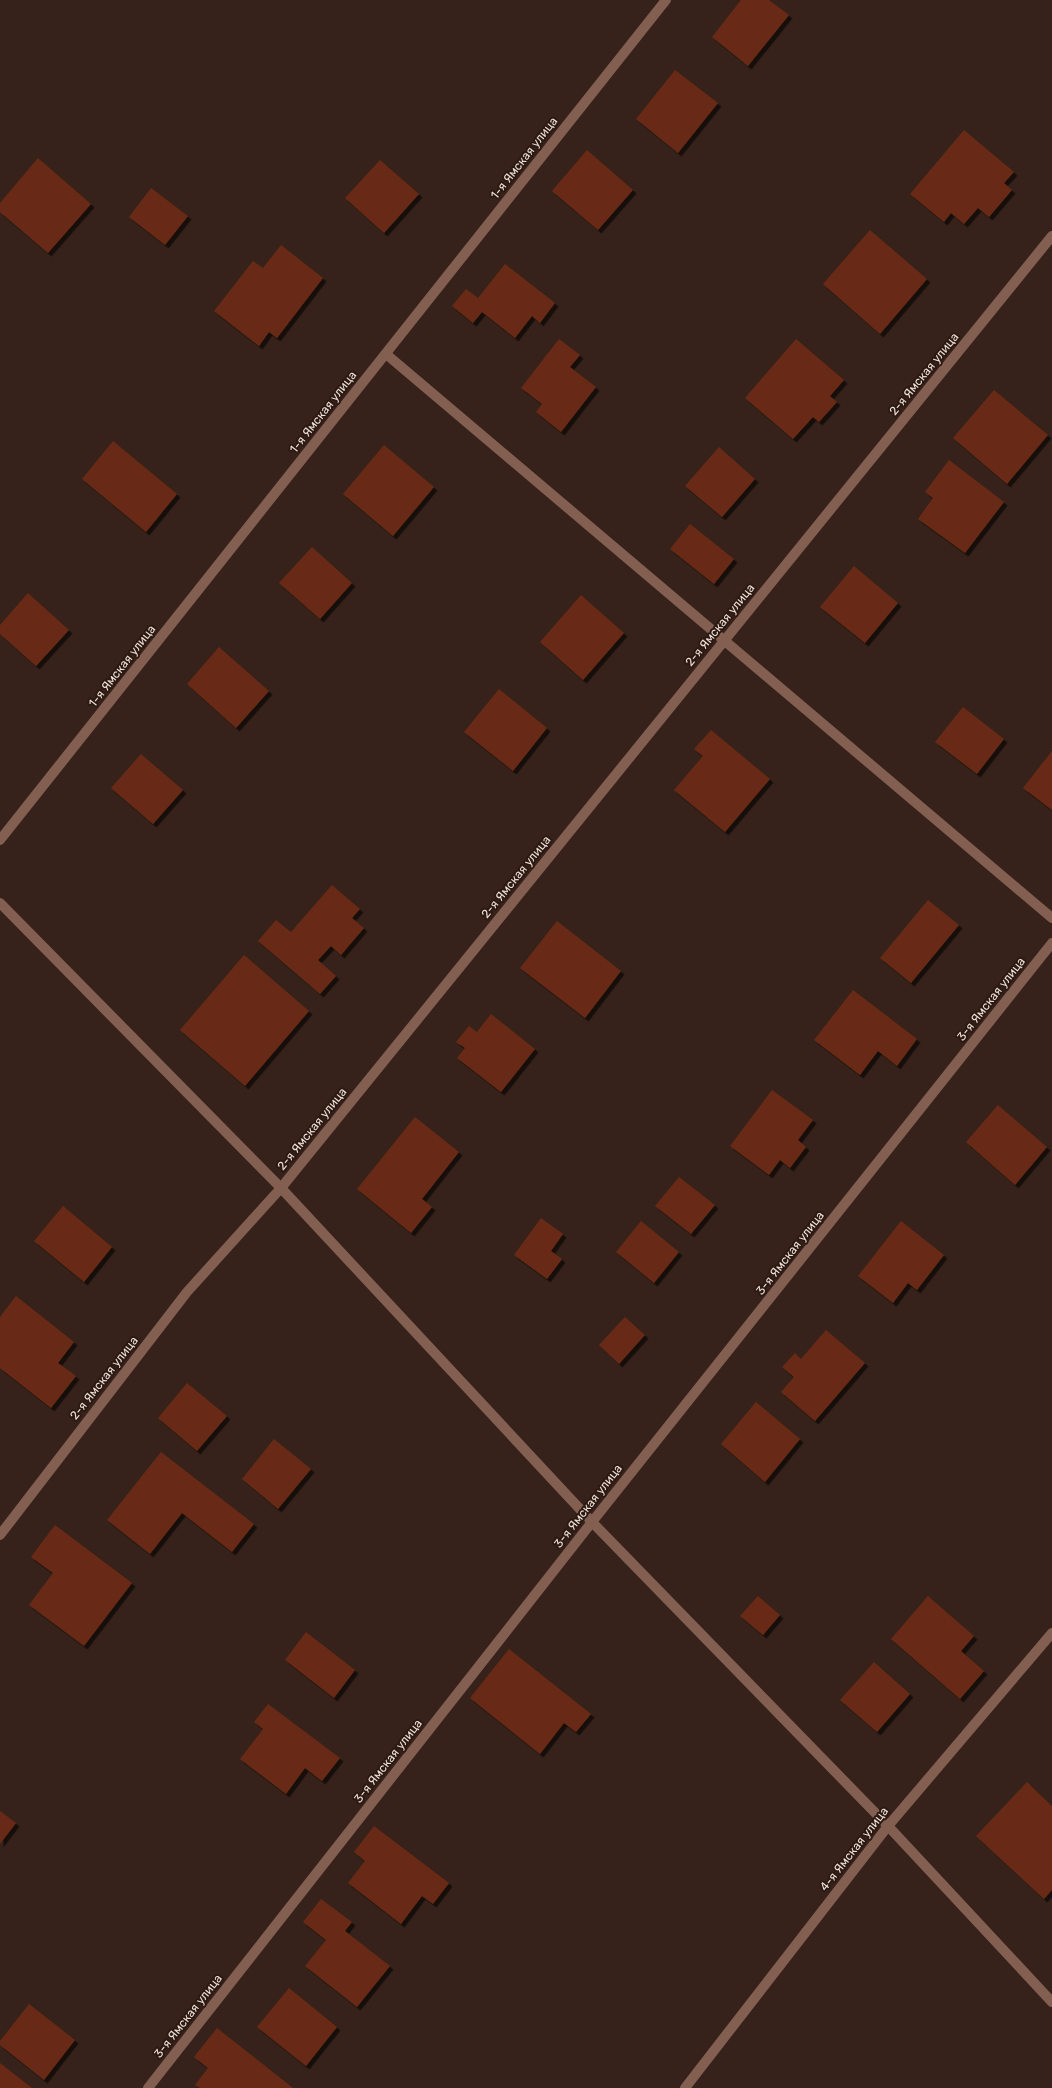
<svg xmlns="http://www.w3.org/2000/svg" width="1052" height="2088" viewBox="0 0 1052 2088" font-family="Rubik,sans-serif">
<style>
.building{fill:#682c13;filter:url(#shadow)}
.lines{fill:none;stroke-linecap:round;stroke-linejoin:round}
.service{stroke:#835f51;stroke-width:10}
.minor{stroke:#835f51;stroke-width:10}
.labels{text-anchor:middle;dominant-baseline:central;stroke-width:4;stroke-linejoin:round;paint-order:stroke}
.street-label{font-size:12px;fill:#eddfd9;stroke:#2c1911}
</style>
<defs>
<filter id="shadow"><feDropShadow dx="3.5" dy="3.5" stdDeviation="0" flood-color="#0009"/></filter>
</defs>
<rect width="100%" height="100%" fill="#36221b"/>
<g class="building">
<polygon points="741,0 769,0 789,15 748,66 712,37"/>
<polygon points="675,70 718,103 678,153 636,119"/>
<polygon points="964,130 1014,172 1004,183 1012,190 989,217 978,208 964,224 951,213 944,222 910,194"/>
<polygon points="587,150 633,190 598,230 552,191"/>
<polygon points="38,158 91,204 48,253 0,212 0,203"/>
<polygon points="380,160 419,194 384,233 345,198"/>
<polygon points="151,188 188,216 165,245 129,217"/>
<polygon points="870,230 927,279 880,334 823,284"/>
<polygon points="281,245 323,278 277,338 269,332 259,346 214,311 253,261 263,268"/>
<polygon points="505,264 555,303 540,323 532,316 515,338 482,312 473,323 452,306 466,289 478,298"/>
<polygon points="559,339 580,355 570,367 596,387 561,432 536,412 542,404 521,388"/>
<polygon points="796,339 844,380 830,396 837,402 819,422 813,417 793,439 745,398"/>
<polygon points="994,390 1048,435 1007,484 953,438"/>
<polygon points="113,441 177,494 146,532 82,479"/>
<polygon points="384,445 434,487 393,536 343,494"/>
<polygon points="719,447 755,479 722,517 685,486"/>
<polygon points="949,460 1004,502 965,553 918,519 933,498 925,492"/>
<polygon points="690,524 734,559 714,584 670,549"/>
<polygon points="312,547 352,583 320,619 279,583"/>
<polygon points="854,566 898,603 865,643 820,607"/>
<polygon points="28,593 69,630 36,666 0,634 0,625"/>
<polygon points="581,595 624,633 583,680 540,642"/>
<polygon points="219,647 269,691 236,728 187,684"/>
<polygon points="499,689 547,728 513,771 464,732"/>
<polygon points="963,707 1004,739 977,774 935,742"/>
<polygon points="711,730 770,779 725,832 674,790 703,756 694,749"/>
<polygon points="1052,751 1052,810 1023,788"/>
<polygon points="141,754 183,790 153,824 111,788"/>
<polygon points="332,885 360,909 352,918 364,928 341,955 331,946 318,960 336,976 320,994 258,941 276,920 291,932"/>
<polygon points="928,900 959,925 911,983 880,958"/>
<polygon points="557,921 621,971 585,1018 520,968"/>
<polygon points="244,955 309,1011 245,1086 180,1030"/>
<polygon points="853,990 917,1039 897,1066 878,1051 860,1075 814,1040"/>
<polygon points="491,1014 535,1049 501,1092 457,1058 465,1048 456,1042 469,1026 477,1032"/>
<polygon points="772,1090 813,1120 798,1140 806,1147 790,1168 780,1160 769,1175 730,1146"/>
<polygon points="998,1105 1047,1147 1015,1185 966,1142"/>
<polygon points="415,1117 459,1152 422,1199 432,1207 411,1233 357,1189"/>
<polygon points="679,1177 715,1205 691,1234 655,1206"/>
<polygon points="63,1206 112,1247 84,1282 34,1241"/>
<polygon points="541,1218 563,1234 551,1251 562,1259 547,1279 514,1255"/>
<polygon points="641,1221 679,1252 654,1283 616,1252"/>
<polygon points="901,1221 944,1255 917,1290 908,1283 893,1303 858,1276"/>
<polygon points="16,1296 74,1342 58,1363 76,1376 51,1408 0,1368 0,1317"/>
<polygon points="625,1317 645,1335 619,1364 599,1345"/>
<polygon points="826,1330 865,1363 815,1421 781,1392 794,1377 782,1367 795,1353 801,1359"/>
<polygon points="187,1383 227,1416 197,1451 158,1418"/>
<polygon points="756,1402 800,1439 765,1482 721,1444"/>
<polygon points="274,1439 311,1469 278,1509 242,1479"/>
<polygon points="161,1452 254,1524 232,1552 182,1513 150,1554 107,1520"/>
<polygon points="55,1525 132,1583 84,1646 29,1605 53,1573 31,1557"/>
<polygon points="758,1596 780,1615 763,1635 740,1616"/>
<polygon points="928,1596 974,1636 961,1651 984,1671 960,1699 891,1639"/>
<polygon points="306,1632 355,1670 334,1698 285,1660"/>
<polygon points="509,1649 591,1714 576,1732 564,1723 540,1754 470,1698"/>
<polygon points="874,1662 910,1694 877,1732 840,1700"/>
<polygon points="268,1704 340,1758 322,1781 305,1768 286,1794 240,1759 263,1729 254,1722"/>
<polygon points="1027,1782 1052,1806 1052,1890 1044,1899 976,1836"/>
<polygon points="0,1811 16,1823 0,1844"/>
<polygon points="374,1826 449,1883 433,1904 422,1896 401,1924 348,1883 365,1861 354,1852"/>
<polygon points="321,1899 352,1922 345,1931 390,1966 357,2007 305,1966 326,1940 303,1922"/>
<polygon points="289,1988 337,2027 306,2066 257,2027"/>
<polygon points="29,2004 75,2040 44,2080 0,2045 0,2041"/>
<polygon points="217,2028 293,2088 200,2088 195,2085 208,2068 194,2057"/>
<polygon points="0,2063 32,2088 0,2088"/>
</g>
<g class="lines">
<polyline class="service" points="386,354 1052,918"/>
<g class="minor">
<polyline points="0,840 666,0"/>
<polyline points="0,903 281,1188 592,1522 888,1826 1052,2002"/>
<polyline points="0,1535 187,1292 281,1188 1052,236"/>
<polyline points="148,2088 592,1522 1052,943"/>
<polyline points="685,2088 888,1826 1052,1633"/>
</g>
</g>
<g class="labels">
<g class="street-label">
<text transform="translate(524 158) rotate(-52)">1-я Ямская улица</text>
<text transform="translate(924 374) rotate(-51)">2-я Ямская улица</text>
<text transform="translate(323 412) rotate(-52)">1-я Ямская улица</text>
<text transform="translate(720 625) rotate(-51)">2-я Ямская улица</text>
<text transform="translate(122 666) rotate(-52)">1-я Ямская улица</text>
<text transform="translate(516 877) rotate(-51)">2-я Ямская улица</text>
<text transform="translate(991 999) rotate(-52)">3-я Ямская улица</text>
<text transform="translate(312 1129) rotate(-51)">2-я Ямская улица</text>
<text transform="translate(790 1253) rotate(-52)">3-я Ямская улица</text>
<text transform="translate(104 1378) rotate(-52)">2-я Ямская улица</text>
<text transform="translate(588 1506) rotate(-52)">3-я Ямская улица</text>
<text transform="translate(388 1761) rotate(-52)">3-я Ямская улица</text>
<text transform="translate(854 1849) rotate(-52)">4-я Ямская улица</text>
<text transform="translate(188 2016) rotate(-52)">3-я Ямская улица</text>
</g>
</g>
</svg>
